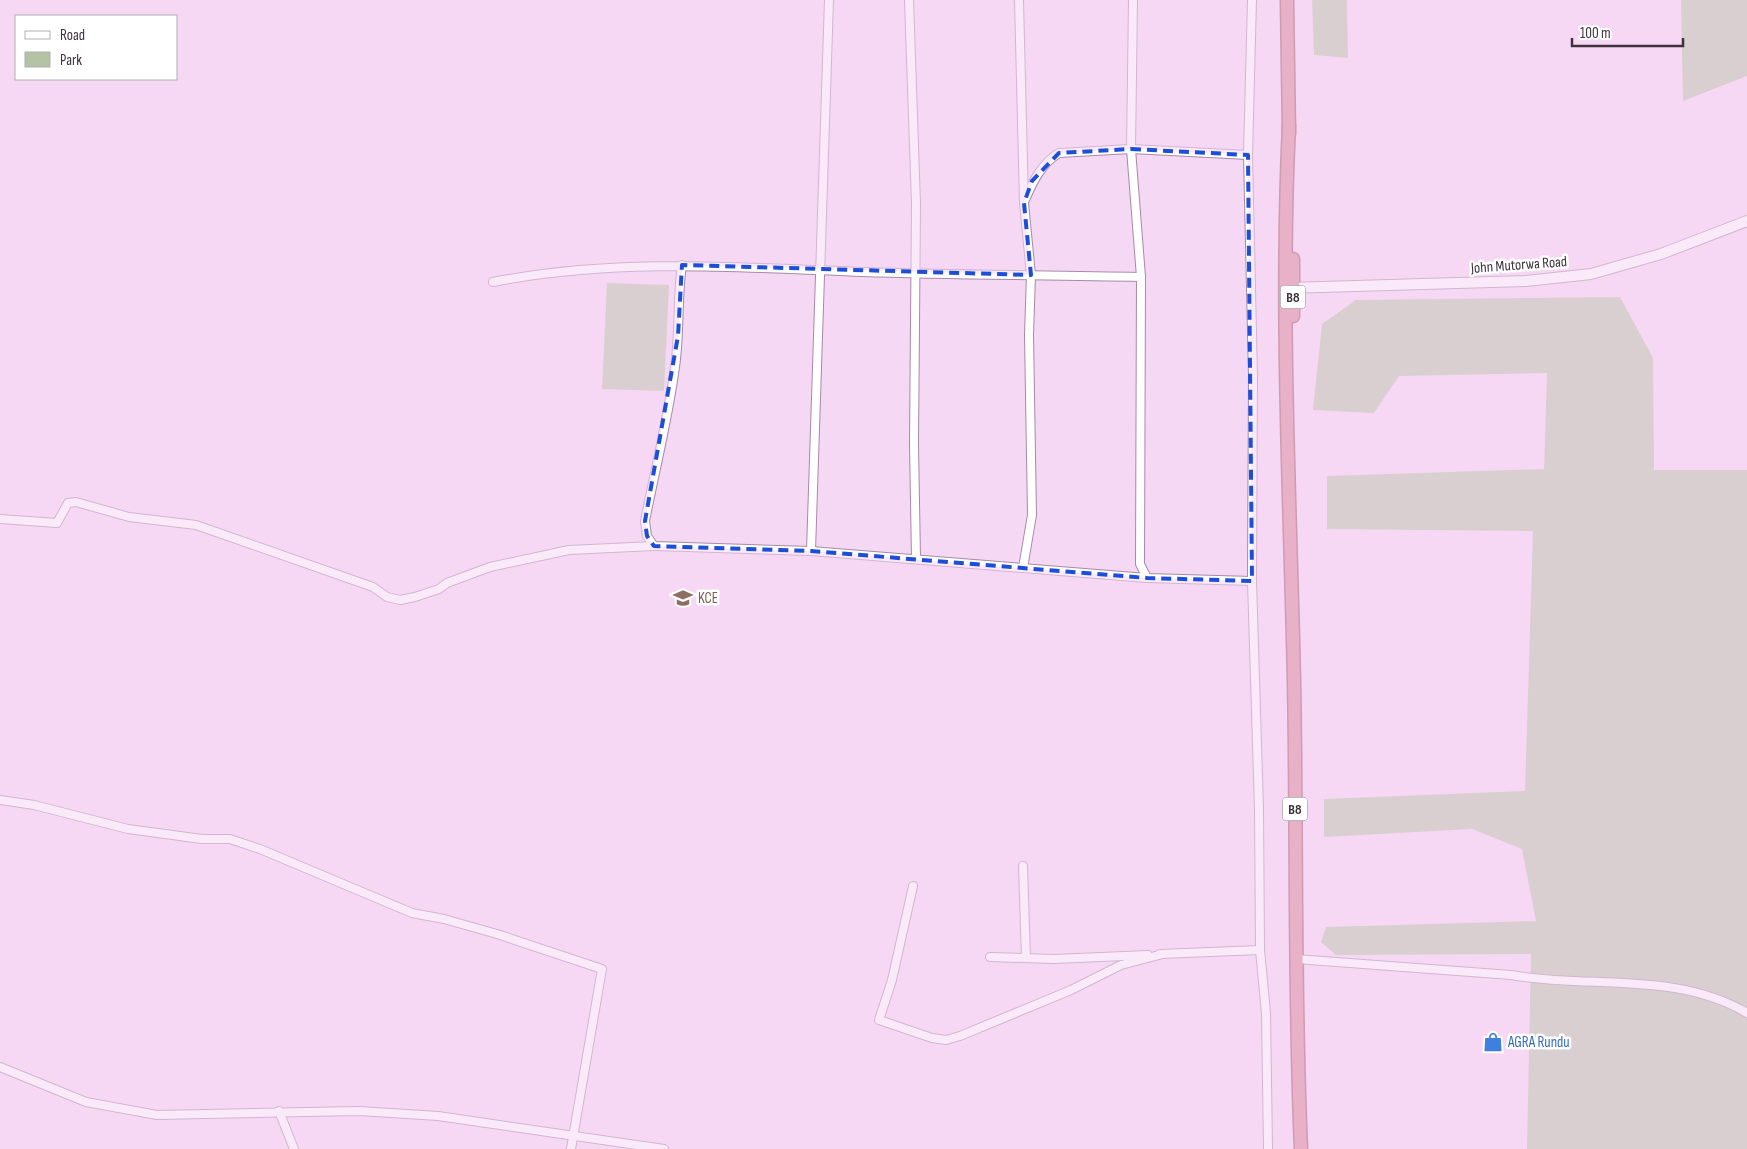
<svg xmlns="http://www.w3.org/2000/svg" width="1747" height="1149" viewBox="0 0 1747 1149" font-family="'Sofia Sans Condensed',sans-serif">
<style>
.green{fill:#b5c3a5}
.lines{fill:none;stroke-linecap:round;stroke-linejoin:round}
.minor-casing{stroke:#a68ba5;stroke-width:10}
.tertiary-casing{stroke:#a68ba5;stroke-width:12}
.trunk-casing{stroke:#9b5261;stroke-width:15}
.minor{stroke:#fff;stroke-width:8}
.tertiary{stroke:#fff;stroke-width:10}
.trunk{stroke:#d78290;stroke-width:12}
.marked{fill:none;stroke:#1d4ed8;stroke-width:4;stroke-dasharray:10 6;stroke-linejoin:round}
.labels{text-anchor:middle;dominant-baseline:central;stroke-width:5;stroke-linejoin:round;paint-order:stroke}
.shield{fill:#fff;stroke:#776f76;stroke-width:1}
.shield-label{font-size:14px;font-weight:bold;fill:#3d313c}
.street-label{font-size:15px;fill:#3d313c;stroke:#fff}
.education-label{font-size:15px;fill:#785e54;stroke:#fff;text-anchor:start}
.shop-label{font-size:15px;fill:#366cbe;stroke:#fff;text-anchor:start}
</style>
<rect width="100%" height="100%" fill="#f5d8f4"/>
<g class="green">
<polygon points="1312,0 1347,0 1348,58 1314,55"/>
<polygon points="1681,0 1747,0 1747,76 1683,101"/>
<polygon points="607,283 669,285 664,391 602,389"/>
<polygon points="1620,297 1653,358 1654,470 1747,470 1747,1149 1527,1149 1531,954 1336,955 1321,942 1326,927 1536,921 1522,849 1472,829 1324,837 1324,799 1525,791 1533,531 1327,529 1327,476 1544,469 1547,373 1399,376 1374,413 1313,410 1322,324 1356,300"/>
</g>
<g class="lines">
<defs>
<g id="minor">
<polyline points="909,0 916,204 914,444 916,559"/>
<polyline points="1019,0 1024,203 1031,275 1029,335 1032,515 1023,568"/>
<polyline points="1133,0 1131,149 1141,277 1140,564 1147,578"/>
<polyline points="1252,0 1248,155 1253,377 1252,581 1259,809 1260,950 1266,1013 1268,1149"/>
<path d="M 1025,200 C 1033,181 1042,163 1059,153 L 1131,149 L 1248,155"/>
<path d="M 682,265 C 677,299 680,333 675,367 C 668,419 655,470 645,521 L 647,536 L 654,546 L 811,551 L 1147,578 L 1252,581"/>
<path d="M 493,282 C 615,258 739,267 862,272 C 955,275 1048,275 1141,277"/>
<polyline points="0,519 57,523 68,503 76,502 129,517 196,525 373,587 387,597 400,600 415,597 439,589 447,583 490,567 569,550 654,546"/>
<polyline points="811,551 829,0"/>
<polyline points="0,800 34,805 128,829 202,839 230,839 260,849 412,913 444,919 497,934 602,969 571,1149"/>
<polyline points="1023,866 1026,958"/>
<polyline points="913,886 892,980 879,1020 932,1038 946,1040 960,1036 1071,990 1121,965 1163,954"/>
<polyline points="1160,954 1260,950"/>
<polyline points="990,957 1054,959 1148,955"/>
<path d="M 1296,959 L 1511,975 C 1589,989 1676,971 1747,1013"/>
<polyline points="0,1067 86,1102 157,1115 359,1111 438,1116 664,1149"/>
<polyline points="279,1111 294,1149"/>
</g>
<polyline id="tertiary" points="1287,288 1526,281 1591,274 1661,254 1747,221"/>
<g id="trunk">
<polyline points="1287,0 1289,134"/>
<path d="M 1289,125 C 1280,310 1290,496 1294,681 C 1297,837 1294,993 1301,1149"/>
<polyline points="1293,259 1293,316"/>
</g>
</defs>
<use href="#minor" class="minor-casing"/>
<use href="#tertiary" class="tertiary-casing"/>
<use href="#trunk" class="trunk-casing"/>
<use href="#minor" class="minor"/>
<use href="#tertiary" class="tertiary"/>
<use href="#trunk" class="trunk"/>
</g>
<path d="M0 0H1747V1149H0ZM 1131,149 L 1248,155 L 1252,581 L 1147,578 L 811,551 L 654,546 L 647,536 L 645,521 L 678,336 L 682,265 L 1031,275 L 1024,203 L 1032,181 L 1059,153 Z" fill="#f5d8f4" fill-opacity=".55" fill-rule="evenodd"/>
<path class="marked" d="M 1131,149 L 1248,155 L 1252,581 L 1147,578 L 811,551 L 654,546 L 647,536 L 645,521 L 678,336 L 682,265 L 1031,275 L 1024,203 L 1032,181 L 1059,153 Z"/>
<defs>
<symbol id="school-bare" viewBox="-9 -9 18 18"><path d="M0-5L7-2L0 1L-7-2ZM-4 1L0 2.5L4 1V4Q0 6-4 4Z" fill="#8d6e63" stroke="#fff" stroke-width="2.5" paint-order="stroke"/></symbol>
<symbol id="shop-bare" viewBox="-9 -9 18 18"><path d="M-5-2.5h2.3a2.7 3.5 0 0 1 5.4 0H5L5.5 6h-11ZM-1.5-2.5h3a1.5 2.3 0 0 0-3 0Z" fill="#3f7fe0" stroke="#fff" stroke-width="2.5" paint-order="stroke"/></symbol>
</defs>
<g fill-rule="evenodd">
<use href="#school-bare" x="669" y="584" width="28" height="28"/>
<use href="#shop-bare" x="1479" y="1028" width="28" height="28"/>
</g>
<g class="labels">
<g class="shield">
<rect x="1280.5" y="285.5" width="25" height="23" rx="4"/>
<rect x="1282.5" y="797.5" width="25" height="23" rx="4"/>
</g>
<g class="shield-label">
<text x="1293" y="297">B8</text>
<text x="1295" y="809">B8</text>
</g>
<g class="street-label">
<text transform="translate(1519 265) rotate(-4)">John Mutorwa Road</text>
</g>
<g class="education-label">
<text x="698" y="598">KCE</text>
</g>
<g class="shop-label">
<text x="1508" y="1042">AGRA Rundu</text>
</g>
</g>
<rect x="15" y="15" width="162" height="65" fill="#ffffff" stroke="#b1adb1"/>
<rect x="25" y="31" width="25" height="8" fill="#ffffff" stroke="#b1adb1"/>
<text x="60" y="40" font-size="15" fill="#3d313c">Road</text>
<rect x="25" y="52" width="25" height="15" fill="#b5c3a5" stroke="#b1adb1"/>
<text x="60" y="65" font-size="15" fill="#3d313c">Park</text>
<path d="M1572 38v8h111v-8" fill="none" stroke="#3d313c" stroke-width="2.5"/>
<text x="1580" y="38" font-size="15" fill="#3d313c" stroke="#ffffff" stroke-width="4" paint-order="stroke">100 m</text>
</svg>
